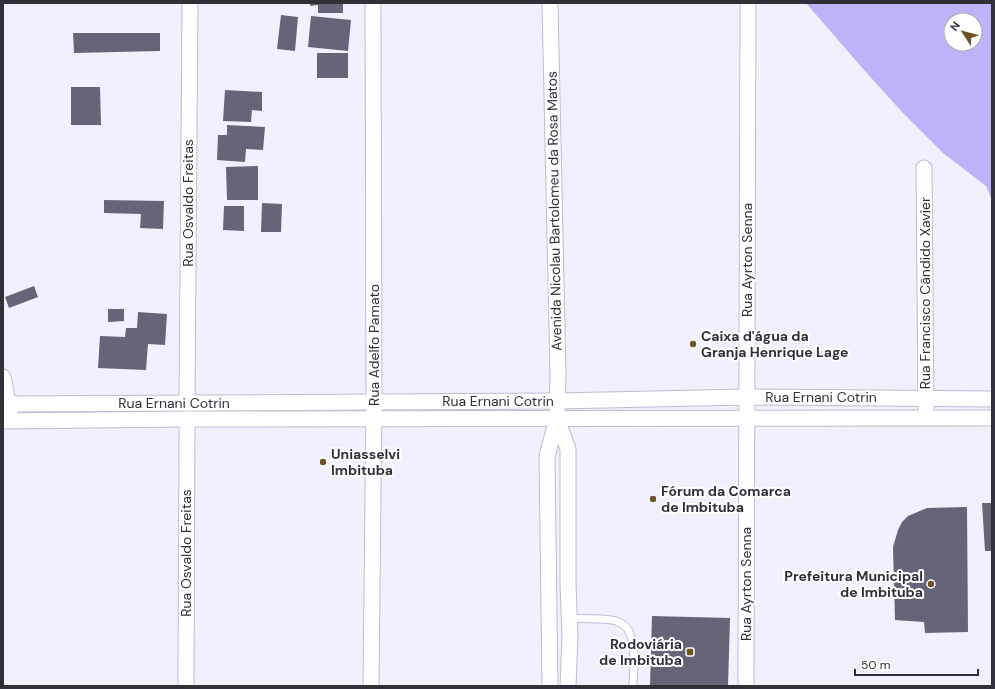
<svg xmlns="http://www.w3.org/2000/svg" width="995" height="689" viewBox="0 0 995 689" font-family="'DM Sans',sans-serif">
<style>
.forest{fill:#beb2f9;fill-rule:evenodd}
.building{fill:#676479}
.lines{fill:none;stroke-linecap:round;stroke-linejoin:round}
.service-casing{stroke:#bebbd2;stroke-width:9}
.minor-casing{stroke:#bebbd2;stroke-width:17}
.service{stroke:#fff;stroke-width:7}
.minor{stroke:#fff;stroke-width:15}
.poi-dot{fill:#6c5424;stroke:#fff;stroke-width:1.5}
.labels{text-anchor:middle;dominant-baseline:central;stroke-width:4;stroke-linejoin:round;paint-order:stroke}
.street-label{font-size:14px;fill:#313039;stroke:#fff}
.poi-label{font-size:14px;font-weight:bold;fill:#313039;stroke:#fff;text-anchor:start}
</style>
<rect width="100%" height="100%" fill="#f2f0fe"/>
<path class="forest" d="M 806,3 L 992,3 L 992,200 L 986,186 L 943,153 L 903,113 L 864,70 ZM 951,20 L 975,20 L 975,44 L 951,44 Z"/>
<g class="building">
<polygon points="310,3 343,3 343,13 318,13 318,5 310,6"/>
<polygon points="281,15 298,17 295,51 277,49"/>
<polygon points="311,16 351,20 348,51 308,47"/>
<polygon points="73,33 160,33 160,51 74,53"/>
<rect x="317" y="53" width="31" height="25"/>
<polygon points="71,87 100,87 101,125 71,125"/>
<polygon points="225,90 262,92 262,111 252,110 251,122 223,121"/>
<polygon points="227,125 265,127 263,150 246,149 245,162 217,160 218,135 227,135"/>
<polygon points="258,166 258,200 227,200 226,167"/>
<polygon points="104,200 164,201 163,229 140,228 141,214 104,213"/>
<polygon points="262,203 282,204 281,232 261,232"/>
<polygon points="224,206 244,206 244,231 223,230"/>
<polygon points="34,286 38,297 9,308 5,297"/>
<polygon points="108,309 124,309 124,321 108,322"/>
<polygon points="138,312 167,314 165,345 148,344 146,370 98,368 100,336 125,337 126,328 137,328"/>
<polygon points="982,503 992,503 992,551 985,551"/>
<polygon points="967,507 968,632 925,633 924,622 895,620 893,547 898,530 902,522 908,516 927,508"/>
<polygon points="652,616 730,618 728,686 650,686"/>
</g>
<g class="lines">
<defs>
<path id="service" d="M 569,618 C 582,619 605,618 616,621 C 640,627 633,668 633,686"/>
<g id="minor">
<polyline points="924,168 926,409"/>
<polyline points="3,377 10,412"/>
<polyline points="187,402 190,3"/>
<polyline points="3,404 557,401 747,397 992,399"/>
<polyline points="557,419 568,449 568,584 570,636 568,686"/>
<polyline points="3,421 187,419 992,418"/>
<polyline points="186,686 187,419"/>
<polyline points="371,686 374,402 373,3"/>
<polyline points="550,686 547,456 557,419 558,374 550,3"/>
<polyline points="746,686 748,3"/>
</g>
</defs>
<use href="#service" class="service-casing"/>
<use href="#minor" class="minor-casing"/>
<use href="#service" class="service"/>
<use href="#minor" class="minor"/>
</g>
<g class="poi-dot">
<circle cx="693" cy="344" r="4"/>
<circle cx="323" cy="462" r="4"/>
<circle cx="653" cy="499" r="4"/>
<circle cx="931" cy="584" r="4"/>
<rect x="686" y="648" width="8" height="8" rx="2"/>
</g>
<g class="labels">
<g class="street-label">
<text transform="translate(188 203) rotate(-90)">Rua Osvaldo Freitas</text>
<text transform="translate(554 211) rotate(-91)">Avenida Nicolau Bartolomeu da Rosa Matos</text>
<text transform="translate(747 260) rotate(-90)">Rua Ayrton Senna</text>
<text transform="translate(925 293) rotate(-90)">Rua Francisco Cândido Xavier</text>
<text transform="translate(374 345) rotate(-90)">Rua Adelfo Pamato</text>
<text x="821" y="397">Rua Ernani Cotrin</text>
<text x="498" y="401">Rua Ernani Cotrin</text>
<text x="174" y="403">Rua Ernani Cotrin</text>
<text transform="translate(186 553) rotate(-90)">Rua Osvaldo Freitas</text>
<text transform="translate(746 584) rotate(-90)">Rua Ayrton Senna</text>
</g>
<g class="poi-label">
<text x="701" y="336">Caixa d'água da<tspan x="701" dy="16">Granja Henrique Lage</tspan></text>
<text x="331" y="454">Uniasselvi<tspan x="331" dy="16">Imbituba</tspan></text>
<text x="661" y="491">Fórum da Comarca<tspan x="661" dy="16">de Imbituba</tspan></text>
<text x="923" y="576" text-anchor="end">Prefeitura Municipal<tspan x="923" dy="16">de Imbituba</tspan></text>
<text x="682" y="644" text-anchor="end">Rodoviária<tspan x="682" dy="16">de Imbituba</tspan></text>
</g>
</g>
<rect width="995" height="689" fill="none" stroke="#313039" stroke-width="8"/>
<g transform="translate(963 32) rotate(306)"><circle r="19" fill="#ffffff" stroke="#adacb0"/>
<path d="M0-3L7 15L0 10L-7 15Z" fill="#6c5424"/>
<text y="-6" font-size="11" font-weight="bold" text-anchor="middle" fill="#313039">N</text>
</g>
<path d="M855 669v6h123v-6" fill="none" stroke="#313039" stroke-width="2"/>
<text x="861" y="669" font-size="12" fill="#313039" stroke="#ffffff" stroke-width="3" paint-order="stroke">50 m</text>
</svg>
